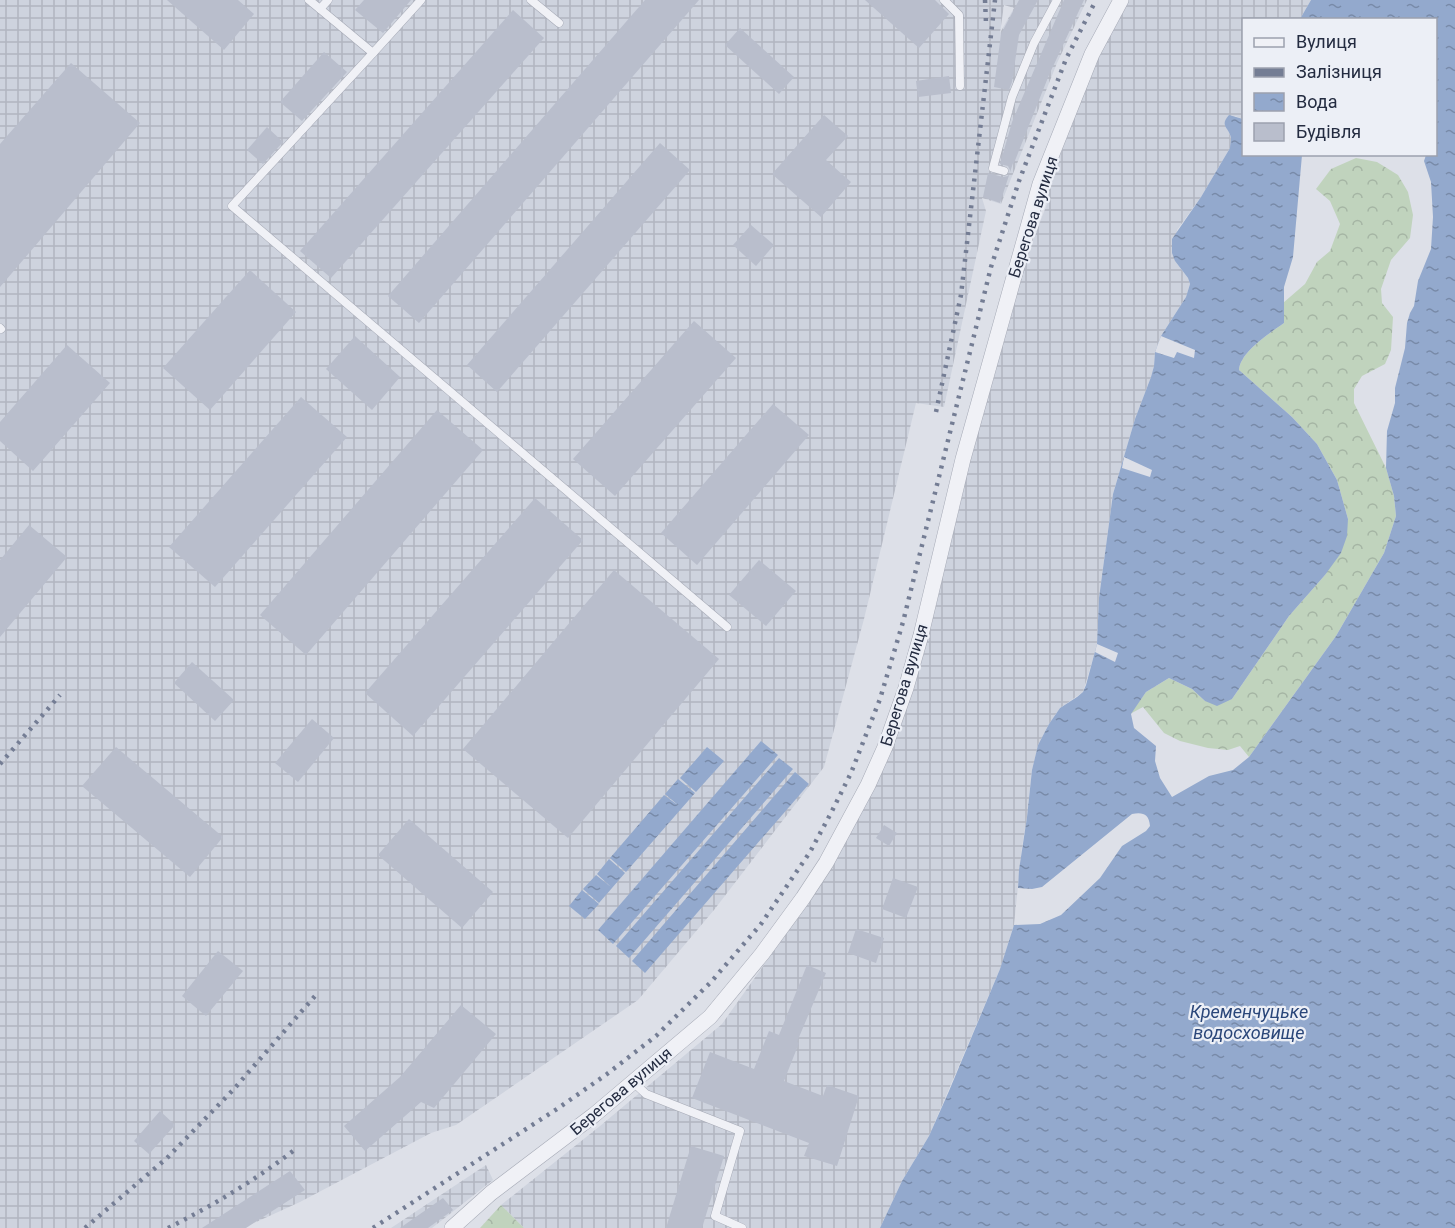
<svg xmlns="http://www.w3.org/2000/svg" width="1455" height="1228" viewBox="0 0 1455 1228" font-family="Roboto,sans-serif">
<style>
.industrial{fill:url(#industrial-grid);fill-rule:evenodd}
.forest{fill:url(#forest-crowns)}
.water{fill:url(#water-ripples)}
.pier{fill:#dde0e8}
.building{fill:#b9becc}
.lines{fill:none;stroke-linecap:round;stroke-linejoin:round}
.lane-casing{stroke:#a6aab6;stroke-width:9}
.street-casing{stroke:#a6aab6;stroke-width:16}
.lane{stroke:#f0f1f6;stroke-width:8}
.street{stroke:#f0f1f6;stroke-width:15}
.rail{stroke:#747d94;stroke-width:4.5;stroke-dasharray:3 6;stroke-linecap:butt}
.labels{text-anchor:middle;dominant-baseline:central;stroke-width:4.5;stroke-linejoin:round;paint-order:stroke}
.street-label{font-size:16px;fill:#242c41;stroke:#eceff6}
.water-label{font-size:18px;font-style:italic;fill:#2a4679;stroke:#eceff6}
</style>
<defs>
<pattern id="industrial-grid" width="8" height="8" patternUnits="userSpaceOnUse" patternTransform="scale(1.5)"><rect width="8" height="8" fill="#ced3de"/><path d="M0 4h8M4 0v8" fill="none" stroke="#b1b5c0"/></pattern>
<pattern id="forest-crowns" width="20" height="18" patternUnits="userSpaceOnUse" patternTransform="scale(1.5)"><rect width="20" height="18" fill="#c0d3bd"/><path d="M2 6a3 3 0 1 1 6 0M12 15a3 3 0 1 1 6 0" fill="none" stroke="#a5b5a4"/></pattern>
<pattern id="water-ripples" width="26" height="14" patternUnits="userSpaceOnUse" patternTransform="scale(1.5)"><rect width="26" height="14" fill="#93a9cd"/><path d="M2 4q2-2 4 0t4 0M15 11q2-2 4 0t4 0" fill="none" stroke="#788aa8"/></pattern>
</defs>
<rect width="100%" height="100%" fill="#dde0e8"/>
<g class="industrial">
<path d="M 0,0 L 1087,0 L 1057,63 L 1001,204 L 982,198 L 986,211 L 944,407 L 916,403 L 864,619 L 824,767 L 714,910 L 638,1000 L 456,1125 L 431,1133 L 300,1202 L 243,1228 L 0,1228 ZM 1004,5 L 1014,8 L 1000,33 Z"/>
<polygon points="1128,0 1311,0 1300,19 1244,20 1243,119 1235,116 1225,125 1229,132 1231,139 1230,148 1201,197 1177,230 1175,261 1188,278 1190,284 1186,297 1161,336 1155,352 1154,366 1151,377 1135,419 1113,494 1099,598 1097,644 1095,652 1083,692 1060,708 1049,724 1038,745 1032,770 1027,817 1022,847 1014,925 1000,969 929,1136 902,1181 880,1228 524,1228 501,1205 600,1126 722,1024 768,959 830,865 886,749 1002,320 1047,204 1044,198 1093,68"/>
<polygon points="486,1165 493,1180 432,1228 391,1228"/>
</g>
<g class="forest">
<path d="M 1356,158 L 1377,162 L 1398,175 L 1408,192 L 1413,215 L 1410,238 L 1391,260 L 1381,289 L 1382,303 L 1393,317 L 1391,350 L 1385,364 L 1362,376 L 1354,389 L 1354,403 L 1386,468 L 1394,496 L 1396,516 L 1384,553 L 1336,636 L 1249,757 L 1240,746 L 1228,750 L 1208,748 L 1180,741 L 1164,733 L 1143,707 L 1130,714 L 1146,692 L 1169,678 L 1192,689 L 1205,701 L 1232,699 L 1289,616 L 1325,575 L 1348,519 L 1337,480 L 1317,444 L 1292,417 L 1239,370 C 1240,352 1270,333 1284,323 L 1283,303 L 1305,284 L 1317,262 L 1330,251 L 1340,224 L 1330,201 L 1316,189 L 1331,169 Z"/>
<polygon points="501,1205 524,1228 480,1228"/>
</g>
<g class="water">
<path d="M 1311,0 L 1455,0 L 1455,1228 L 880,1228 L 902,1181 L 929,1136 L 949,1091 L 1000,969 L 1014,925 L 1040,924 L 1061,915 L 1100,878 L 1122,846 L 1146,831 L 1150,826 C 1149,814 1143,812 1132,814 L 1042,887 L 1032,889 L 1018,888 L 1019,870 L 1027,817 L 1032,770 L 1038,745 L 1049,724 L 1060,708 L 1077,697 L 1083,692 L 1086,685 L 1097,644 L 1099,598 L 1113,494 L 1135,419 L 1151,377 L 1154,366 L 1155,352 L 1161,336 L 1186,297 L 1190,284 L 1188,278 L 1175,261 L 1172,253 L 1172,239 L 1201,197 L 1230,148 C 1230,145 1231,141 1231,138 C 1229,127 1219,126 1229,115 L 1243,119 L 1244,154 L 1302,155 L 1293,257 L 1284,287 L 1284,323 C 1270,333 1240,352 1239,370 L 1292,417 L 1317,444 L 1337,480 L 1348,519 L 1347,536 L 1341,553 L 1325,575 L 1289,616 L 1232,699 L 1217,706 L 1205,701 L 1192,689 L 1169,678 L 1146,692 L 1131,714 L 1134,728 L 1156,746 L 1155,761 L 1160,778 L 1172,797 L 1209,776 L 1233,770 L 1249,757 L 1336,636 L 1384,553 L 1396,516 L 1394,496 L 1386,468 L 1387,431 L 1395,403 L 1395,388 L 1405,348 L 1407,323 L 1410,313 L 1414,306 L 1418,281 L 1431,249 L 1433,217 L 1431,182 L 1424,161 L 1426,155 L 1436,154 L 1436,20 L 1300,19 Z"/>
<polygon points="761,741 778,755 613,944 598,930"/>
<polygon points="707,747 724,761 696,792 680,778"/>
<polygon points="779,758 793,769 629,958 616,946"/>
<polygon points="795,772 809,784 645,973 632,961"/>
<polygon points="678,779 695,793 626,872 610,858 664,795 679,806 665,794"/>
<polygon points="609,859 625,873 599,903 583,889 596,875 611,887 597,874"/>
<polygon points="582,890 599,904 585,919 569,906"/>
</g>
<g class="pier">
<polygon points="1161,336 1195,350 1194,358 1177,352 1174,358 1155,352"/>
<polygon points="1124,457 1152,470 1150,477 1122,468"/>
<polygon points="1097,644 1118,653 1115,662 1095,652"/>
</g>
<g class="building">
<polygon points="167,0 238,0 254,14 224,50"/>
<polygon points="364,0 411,0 383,33 355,10"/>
<polygon points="645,0 699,0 419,323 388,296"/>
<polygon points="865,0 935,0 949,14 919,48"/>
<polygon points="1019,0 1038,0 1019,35 1012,82 1009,90 994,87 1001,34"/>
<polygon points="1064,0 1084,0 1049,75 1014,163 1013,163 1000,203 983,197 988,173 1003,177 1008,176 1010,173 1010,170 1008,166 1000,164 1012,122"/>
<polygon points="513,10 544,38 331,278 300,251"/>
<polygon points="740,28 794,77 779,94 725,45"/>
<polygon points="324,52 347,72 302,121 280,102"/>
<polygon points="71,63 140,123 0,287 0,144"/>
<polygon points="949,76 951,93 918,97 916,81"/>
<polygon points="824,115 848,136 826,160 851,182 821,217 772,174"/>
<polygon points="267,127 283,142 263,164 247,150"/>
<polygon points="660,143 690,170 497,392 467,365"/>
<polygon points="751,225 774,245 756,266 733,245"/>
<polygon points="250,270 296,312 210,410 163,368"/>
<polygon points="694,321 736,358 615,496 573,459"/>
<polygon points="355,336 400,377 372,410 326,369"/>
<polygon points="67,345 110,383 33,471 0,441 0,422"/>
<polygon points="301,397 347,437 215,587 169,547"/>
<polygon points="773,404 809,435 697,565 661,533"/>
<polygon points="437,410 483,450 306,655 260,615"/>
<polygon points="535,498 583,540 413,736 365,693"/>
<polygon points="29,525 67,557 0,637 0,560"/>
<polygon points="759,560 796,591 766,626 729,595"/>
<polygon points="614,570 719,659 568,838 463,749"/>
<polygon points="192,662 234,700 215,721 174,683"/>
<polygon points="312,719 334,738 298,782 275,763"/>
<polygon points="116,747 223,837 190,877 82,786"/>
<polygon points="409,819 493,892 462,928 378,855"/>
<polygon points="884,825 897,833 889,846 876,838"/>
<polygon points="893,878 918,887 906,918 882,909"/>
<polygon points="856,929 884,938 876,963 848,953"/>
<polygon points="218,951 243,971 206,1016 182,996"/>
<polygon points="807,965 826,973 797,1042 799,1043 784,1081 823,1096 827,1085 859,1096 837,1166 804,1156 809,1143 692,1098 710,1052 754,1069 769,1031 779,1035"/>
<polygon points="461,1005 496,1034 434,1108 421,1102 365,1151 344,1126 400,1077"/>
<polygon points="160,1111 175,1125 149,1154 134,1141"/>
<polygon points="691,1146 724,1156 702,1228 666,1228"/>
<polygon points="290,1171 305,1190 246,1228 202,1228"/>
<polygon points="443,1198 453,1210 428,1228 400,1228"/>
</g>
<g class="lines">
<defs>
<g id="lane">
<polyline points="309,0 320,9 328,0"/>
<polyline points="531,0 559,23"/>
<polyline points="944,0 959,15 960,86"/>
<polyline points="320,9 373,53 421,0"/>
<polyline points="373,53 232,206 727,627"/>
<polyline points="1004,171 993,168 1012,97 1034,43 1057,0"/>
<polyline points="0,328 1,329"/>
<polyline points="633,1082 646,1094 740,1131 715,1216 742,1228"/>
</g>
<polyline id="street" points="452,1228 491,1193 594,1115 710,1017 762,954 803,898 826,863 868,785 885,747 906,688 921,635 963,459 1040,184 1092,54 1121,0"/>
</defs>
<use href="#lane" class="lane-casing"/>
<use href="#street" class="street-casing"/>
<use href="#lane" class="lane"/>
<use href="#street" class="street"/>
<g class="rail">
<polyline points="985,0 986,23"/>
<polyline points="936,412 961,295 995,0"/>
<polyline points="0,764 60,695"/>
<polyline points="85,1228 167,1158 233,1090 315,996"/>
<path d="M 168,1228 C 214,1205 257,1179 297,1148"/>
<polyline points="373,1228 557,1109 607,1074 656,1036 711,982 761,924 810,852 831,813 851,773 880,699 903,622 991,267 1019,181 1066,59 1096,0"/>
</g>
</g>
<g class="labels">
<g class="street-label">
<text transform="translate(1033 217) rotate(-72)">Берегова вулиця</text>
<text transform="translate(904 685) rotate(-73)">Берегова вулиця</text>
<text transform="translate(621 1091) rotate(-40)">Берегова вулиця</text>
</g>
<g class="water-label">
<text x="1249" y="1011">Кременчуцьке<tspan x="1249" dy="21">водосховище</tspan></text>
</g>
</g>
<rect x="1242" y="18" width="195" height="138" fill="#eceff6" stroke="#9ca1ae" stroke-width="1.5"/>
<rect x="1254" y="38" width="30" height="9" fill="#f0f1f6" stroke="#9ca1ae" stroke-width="1.5"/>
<text x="1296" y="48" font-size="18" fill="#242c41">Вулиця</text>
<rect x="1254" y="68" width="30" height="9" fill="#747d94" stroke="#9ca1ae" stroke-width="1.5"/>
<text x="1296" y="78" font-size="18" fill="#242c41">Залізниця</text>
<rect x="1254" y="93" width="30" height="18" fill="url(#water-ripples)" stroke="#9ca1ae" stroke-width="1.5"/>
<text x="1296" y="108" font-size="18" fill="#242c41">Вода</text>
<rect x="1254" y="123" width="30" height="18" fill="#b9becc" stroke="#9ca1ae" stroke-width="1.5"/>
<text x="1296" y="138" font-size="18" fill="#242c41">Будівля</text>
</svg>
